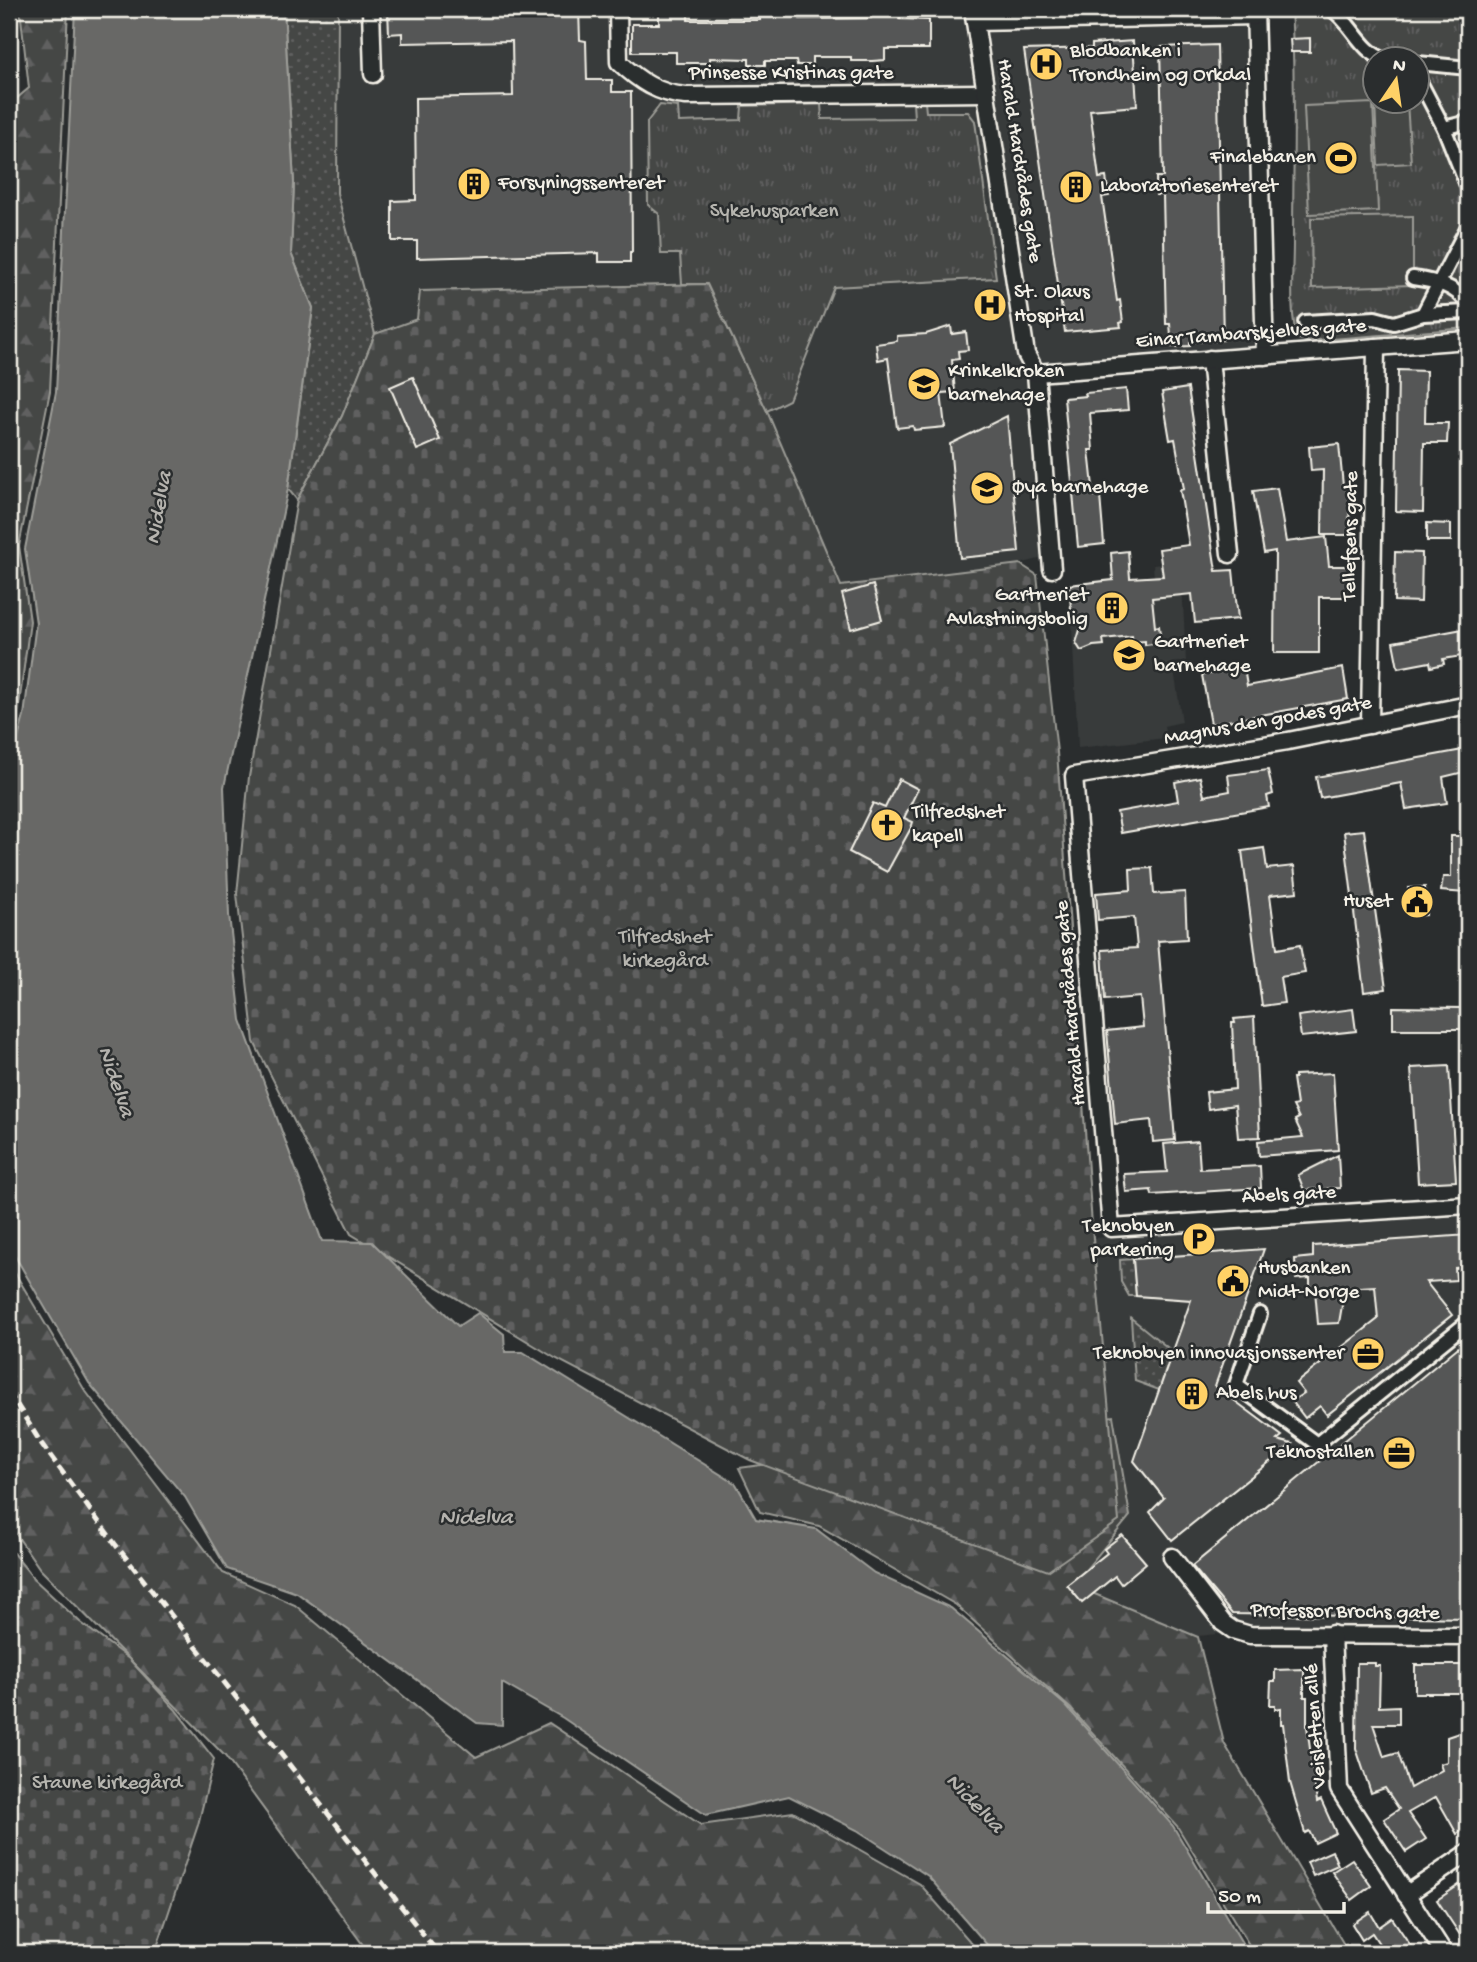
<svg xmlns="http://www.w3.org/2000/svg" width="1477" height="1962" viewBox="0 0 1477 1962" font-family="'Gochi Hand',sans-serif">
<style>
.built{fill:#373a3a}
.grass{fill:url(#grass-dots);stroke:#9c9c96;stroke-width:2}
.forest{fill:url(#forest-firs);stroke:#9c9c96;stroke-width:2}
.cemetery{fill:url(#cemetery-stones);stroke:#9c9c96;stroke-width:2}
.park{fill:url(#park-tufts);stroke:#9c9c96;stroke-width:2;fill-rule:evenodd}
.garden{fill:#444645;stroke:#9c9c96;stroke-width:2}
.water{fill:#676866;stroke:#9f9f9a;stroke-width:2}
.building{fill:#555756;stroke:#f4f1e8;stroke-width:2}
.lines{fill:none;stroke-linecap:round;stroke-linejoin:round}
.pedestrian-casing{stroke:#f4f1e8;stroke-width:18}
.minor-casing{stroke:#f4f1e8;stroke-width:21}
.pedestrian{stroke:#2a2d2e;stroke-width:12}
.minor{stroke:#2a2d2e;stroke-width:16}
.rail{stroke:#f4f1e8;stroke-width:5;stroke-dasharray:10 5;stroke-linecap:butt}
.labels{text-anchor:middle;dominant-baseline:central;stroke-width:5;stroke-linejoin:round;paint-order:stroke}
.poi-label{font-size:21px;fill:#f4f1e8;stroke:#2a2d2e;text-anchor:start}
.street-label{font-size:21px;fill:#f4f1e8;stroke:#2a2d2e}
.park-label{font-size:21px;fill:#b6b5af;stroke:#2a2d2e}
.water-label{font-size:23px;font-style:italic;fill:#b5b3ae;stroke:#2a2d2e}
</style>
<defs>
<pattern id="grass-dots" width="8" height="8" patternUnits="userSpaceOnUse" patternTransform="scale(1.75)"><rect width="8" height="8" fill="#444645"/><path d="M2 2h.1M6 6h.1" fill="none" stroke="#606160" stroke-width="1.8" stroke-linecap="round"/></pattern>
<pattern id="forest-firs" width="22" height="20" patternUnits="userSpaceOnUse" patternTransform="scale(1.75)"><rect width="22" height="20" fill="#444645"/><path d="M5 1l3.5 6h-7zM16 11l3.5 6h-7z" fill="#606160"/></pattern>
<pattern id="cemetery-stones" width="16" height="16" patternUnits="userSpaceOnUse" patternTransform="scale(1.75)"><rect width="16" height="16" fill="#444645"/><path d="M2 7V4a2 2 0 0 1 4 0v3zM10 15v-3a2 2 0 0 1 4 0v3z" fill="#606160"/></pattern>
<pattern id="park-tufts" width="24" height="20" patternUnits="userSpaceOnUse" patternTransform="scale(1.75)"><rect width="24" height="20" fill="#444645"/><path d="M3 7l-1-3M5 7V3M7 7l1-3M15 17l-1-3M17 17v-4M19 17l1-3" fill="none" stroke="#606160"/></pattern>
</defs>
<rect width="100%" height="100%" fill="#2a2d2e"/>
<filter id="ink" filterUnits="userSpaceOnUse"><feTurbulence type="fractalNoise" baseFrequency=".0143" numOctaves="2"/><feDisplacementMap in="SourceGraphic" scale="14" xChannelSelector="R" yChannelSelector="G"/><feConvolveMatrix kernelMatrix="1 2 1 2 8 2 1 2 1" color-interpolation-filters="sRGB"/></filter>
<g filter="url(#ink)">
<g class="built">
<polygon points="338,9 1255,9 1265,356 1037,373 1050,556 1020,564 841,586 768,411 707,284 420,291 417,319 375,334 337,193"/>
<polygon points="1181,562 1186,661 1173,663 1182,722 1164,726 1166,738 1078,748 1070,586 1154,577 1153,565"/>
<polygon points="1468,1213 1468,1627 1280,1627 1145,1642 1048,1571 1119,1521 1093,1238"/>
</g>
<g class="grass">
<polygon points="284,9 338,9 337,193 375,334 342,416 297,500 288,489 313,308 291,253 294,183"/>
<polygon points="1133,1259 1136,1296 1129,1296 1121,1282 1120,1260"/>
<polygon points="1131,1318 1172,1351 1159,1390 1135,1381"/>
</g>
<g class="forest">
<polygon points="20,9 68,9 50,391 19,546 30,621 18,713 9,744 9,105 29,88"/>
<polygon points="9,1263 84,1389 223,1573 295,1605 476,1757 549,1723 701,1825 793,1812 920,1884 980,1953 369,1953 225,1756 40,1569 9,1524"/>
<polygon points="1113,1416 1130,1516 1073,1585 1198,1637 1224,1743 1349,1953 1254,1953 1177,1826 1071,1709 956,1605 819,1526 760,1512 739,1468"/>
</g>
<g class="cemetery">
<polygon points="707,284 767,411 841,586 1020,564 1037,575 1057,752 1093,1238 1119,1521 1048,1571 750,1460 555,1358 351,1234 254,1042 237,894 249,777 297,500 342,416 375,334 417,319 420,291"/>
<polygon points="9,1548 34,1579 80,1622 129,1659 175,1709 214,1759 198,1825 155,1953 9,1953"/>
</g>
<g class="park">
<path d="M 1291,9 L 1468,9 L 1468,328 L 1307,341 L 1298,339 C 1289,319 1293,268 1293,244 C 1293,166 1296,87 1291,9 ZM 1376,60 L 1418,60 L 1418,102 L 1376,102 Z"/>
<polygon points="925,102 926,112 968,112 975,121 996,278 834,287 789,400 767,411 707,284 682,284 680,254 661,254 659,214 648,205 647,122 660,105 678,107 679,122 741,120 742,106 821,104 822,119 914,118 913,103"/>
</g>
<g class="garden">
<polygon points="1407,102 1411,163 1378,165 1375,103"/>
<polygon points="1373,103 1378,211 1309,214 1304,106"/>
<polygon points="1413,216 1413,285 1312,288 1311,218"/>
</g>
<polygon class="water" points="75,9 284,9 294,183 291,253 313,308 288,489 224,787 229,915 241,1020 322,1241 372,1242 458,1326 478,1313 504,1334 505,1352 523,1352 736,1484 756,1519 816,1529 874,1573 951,1608 1065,1705 1173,1826 1248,1953 994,1953 928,1876 857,1830 789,1796 706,1815 563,1718 502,1683 502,1725 477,1723 297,1593 227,1569 185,1497 89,1383 12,1251 9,1232 9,772 24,716 36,623 25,549 56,392"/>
<g class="building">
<polygon points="401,9 579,9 580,40 586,41 587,80 612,80 612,92 631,92 632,252 630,252 630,262 599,262 599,253 417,258 417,241 392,241 392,201 416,200 415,98 513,96 512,41 402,43 402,33 389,34 388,10"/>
<polygon points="659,9 688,9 688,20 760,20 760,9 798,9 800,19 871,18 871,9 900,9 900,19 929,20 929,49 885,49 885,60 872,61 851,61 851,57 812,57 812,65 797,65 796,61 765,61 765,65 749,65 749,59 710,58 710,63 676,63 676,52 632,52 632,24 659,24"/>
<polygon points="1310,38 1310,52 1291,52 1290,39"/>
<polygon points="1133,41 1137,106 1090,110 1099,178 1106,177 1109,196 1102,197 1117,301 1120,300 1123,322 1120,323 1121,327 1065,332 1024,50 1092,48 1092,44"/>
<polygon points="1217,45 1223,340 1190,342 1190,346 1172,347 1170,324 1166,324 1163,195 1156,195 1156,177 1163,177 1160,47"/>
<polygon points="951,326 952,334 966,332 968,350 958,351 959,359 952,360 955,392 941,393 945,427 914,430 913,426 897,428 888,358 878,360 876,344 897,341 897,336 926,334"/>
<polygon points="1398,370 1426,371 1425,423 1448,423 1447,443 1424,443 1423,512 1396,511"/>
<polygon points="413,377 440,440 417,450 390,387"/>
<polygon points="1188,388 1216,571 1233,570 1238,619 1195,623 1192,594 1152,598 1155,627 1159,626 1161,643 1145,645 1145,641 1133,642 1132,636 1103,639 1104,645 1093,646 1081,651 1076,643 1083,620 1072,621 1069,585 1113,580 1111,553 1128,551 1130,578 1163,576 1159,549 1189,545 1180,490 1184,489 1175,439 1170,440 1162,392"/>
<polygon points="1126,389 1128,410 1090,413 1093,450 1089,450 1094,496 1100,496 1104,544 1078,547 1064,398 1086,396 1085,393"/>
<polygon points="1007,416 1019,552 960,558 950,444"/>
<polygon points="1339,444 1343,486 1350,486 1349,535 1322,535 1323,470 1311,471 1309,447"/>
<polygon points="1277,488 1286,542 1326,537 1329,566 1350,566 1350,597 1319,597 1319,653 1274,653 1275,551 1264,553 1253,491"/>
<polygon points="1427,523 1451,524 1451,541 1427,541"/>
<polygon points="1395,552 1422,553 1421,602 1394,601"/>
<polygon points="873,585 882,620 851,629 842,594"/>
<polygon points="1468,628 1468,655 1443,659 1444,664 1431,667 1430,662 1398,668 1393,642"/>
<polygon points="1244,668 1247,686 1343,668 1348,699 1211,724 1202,675"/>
<polygon points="1468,749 1468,771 1443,777 1447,803 1406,809 1401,783 1320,798 1316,777"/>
<polygon points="1268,770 1273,794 1267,796 1269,807 1121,833 1117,812 1178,801 1175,782 1200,777 1204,796 1230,791 1228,775"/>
<polygon points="899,779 918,789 904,818 913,822 911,828 887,872 849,852 873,803 885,808"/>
<polygon points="1364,830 1386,989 1364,992 1344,832"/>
<polygon points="1451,836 1468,836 1465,893 1441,891 1443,877 1451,877"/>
<polygon points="1264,848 1267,869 1294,866 1297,892 1270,895 1277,949 1300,945 1305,973 1280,977 1284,1003 1262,1006 1242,851"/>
<polygon points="1152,868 1154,894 1185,892 1187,939 1158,941 1175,1140 1153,1142 1151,1120 1115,1124 1107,1031 1143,1027 1140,997 1105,1000 1102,950 1137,948 1134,917 1098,920 1096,893 1131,890 1130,869"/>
<polygon points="1425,887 1426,915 1410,916 1408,888"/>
<polygon points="1393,1007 1462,1008 1462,1029 1393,1029"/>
<polygon points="1353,1009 1356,1031 1301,1037 1298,1016"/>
<polygon points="1254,1017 1260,1137 1238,1138 1235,1105 1208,1109 1206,1092 1235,1089 1232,1023 1235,1023 1234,1019"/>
<polygon points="1449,1066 1456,1181 1418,1183 1411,1068"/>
<polygon points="1333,1073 1338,1150 1259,1156 1258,1141 1303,1137 1295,1120 1299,1118 1293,1106 1297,1105 1293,1078 1295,1078 1295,1075"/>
<polygon points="1198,1141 1200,1169 1260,1166 1261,1188 1152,1195 1151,1190 1126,1192 1124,1174 1167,1172 1164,1144"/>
<polygon points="1338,1155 1340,1188 1304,1190 1298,1175"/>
<polygon points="1468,1235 1468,1267 1455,1268 1456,1280 1426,1282 1452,1315 1327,1415 1320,1406 1305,1418 1292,1401 1304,1393 1296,1383 1378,1319 1375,1286 1345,1288 1339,1323 1318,1324 1315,1290 1310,1290 1310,1278 1296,1279 1295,1259 1313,1257 1313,1246"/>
<polygon points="1264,1249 1215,1386 1282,1436 1277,1440 1292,1444 1172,1540 1150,1512 1164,1498 1134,1461 1191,1300 1136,1296 1133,1259"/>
<polygon points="1468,1339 1468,1618 1232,1614 1192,1566"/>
<polygon points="1122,1535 1146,1563 1121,1584 1115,1576 1082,1603 1067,1585 1107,1553 1104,1549"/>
<polygon points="1357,1663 1375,1663 1375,1666 1380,1666 1379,1707 1399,1706 1399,1724 1373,1724 1384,1757 1398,1753 1410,1788 1442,1770 1440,1764 1447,1762 1447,1737 1468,1730 1468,1827 1457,1834 1436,1797 1408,1813 1426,1839 1406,1852 1384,1819 1399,1809 1385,1788 1371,1793 1356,1748"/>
<rect x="1415" y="1665" width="53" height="28"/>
<polygon points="1304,1669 1304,1697 1307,1697 1307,1726 1317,1802 1321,1800 1336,1833 1315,1843 1309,1831 1305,1833 1290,1782 1283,1724 1281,1724 1281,1708 1275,1709 1275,1705 1270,1705 1271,1681 1275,1681 1275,1670"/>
<polygon points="1332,1851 1338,1865 1313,1876 1307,1862"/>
<polygon points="1352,1859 1371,1886 1352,1900 1332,1872"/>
<polygon points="1459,1885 1468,1899 1468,1947 1437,1900"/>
<polygon points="1370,1912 1379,1927 1392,1918 1411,1946 1408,1948 1413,1953 1385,1953 1372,1933 1362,1940 1352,1924"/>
</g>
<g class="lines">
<defs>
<g id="pedestrian">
<path d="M 1331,9 C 1353,23 1360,52 1386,60"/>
<polyline points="1418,63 1468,68"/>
<polyline points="1418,78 1444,128 1468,188"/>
<polyline points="1444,128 1468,122"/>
<path d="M 1413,278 C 1434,281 1455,285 1468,304"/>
<polyline points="1423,314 1468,226"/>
<polyline points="1305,322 1375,318 1394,323 1423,314 1468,312"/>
<polyline points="1260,1314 1236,1385 1317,1444 1468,1322"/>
</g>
<g id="minor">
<polyline points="371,9 373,74"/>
<path d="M 618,9 L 619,62 C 639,81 659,94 686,96 L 986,93"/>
<polyline points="973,9 1026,354 1036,373 1052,569"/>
<polyline points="1255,9 1265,356"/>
<polyline points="975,22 1256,16"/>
<polyline points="1210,359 1230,554"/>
<polyline points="1036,373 1468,340"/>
<polyline points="1468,705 1288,741 1074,776 1111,1228 1468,1205"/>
<polyline points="1370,725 1376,347"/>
<polyline points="1172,1557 1223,1623 1233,1630 1250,1635 1468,1636"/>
<polyline points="1332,1634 1339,1789 1444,1953"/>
<polyline points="1406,1895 1468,1853"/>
</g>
</defs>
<use href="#pedestrian" class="pedestrian-casing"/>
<use href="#minor" class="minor-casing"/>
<use href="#pedestrian" class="pedestrian"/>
<use href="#minor" class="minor"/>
<polyline class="rail" points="9,1392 41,1443 115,1544 438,1953"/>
</g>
</g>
<defs>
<symbol id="hospital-disc" viewBox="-11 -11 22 22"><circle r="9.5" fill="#ffd166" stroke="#2a2d2e"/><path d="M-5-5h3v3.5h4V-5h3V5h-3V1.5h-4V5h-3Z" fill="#111"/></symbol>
<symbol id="stadium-disc" viewBox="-11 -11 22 22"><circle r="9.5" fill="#ffd166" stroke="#2a2d2e"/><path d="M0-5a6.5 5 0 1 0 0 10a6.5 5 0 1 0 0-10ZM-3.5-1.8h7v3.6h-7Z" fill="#111"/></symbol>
<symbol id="building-disc" viewBox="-11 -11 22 22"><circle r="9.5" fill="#ffd166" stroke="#2a2d2e"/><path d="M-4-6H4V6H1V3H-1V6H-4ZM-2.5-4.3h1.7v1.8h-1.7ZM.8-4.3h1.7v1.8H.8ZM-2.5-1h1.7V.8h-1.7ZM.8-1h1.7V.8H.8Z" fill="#111"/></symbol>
<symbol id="school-disc" viewBox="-11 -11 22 22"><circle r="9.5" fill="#ffd166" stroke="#2a2d2e"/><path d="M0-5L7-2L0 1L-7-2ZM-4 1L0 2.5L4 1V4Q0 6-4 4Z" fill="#111"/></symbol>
<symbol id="church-disc" viewBox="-11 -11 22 22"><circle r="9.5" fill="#ffd166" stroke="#2a2d2e"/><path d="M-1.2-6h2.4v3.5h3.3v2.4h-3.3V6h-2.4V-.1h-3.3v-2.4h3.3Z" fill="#111"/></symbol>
<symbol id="civic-disc" viewBox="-11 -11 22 22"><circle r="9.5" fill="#ffd166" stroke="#2a2d2e"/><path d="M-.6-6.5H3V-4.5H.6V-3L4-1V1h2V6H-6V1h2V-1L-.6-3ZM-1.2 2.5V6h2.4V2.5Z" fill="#111"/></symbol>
<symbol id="parking-disc" viewBox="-11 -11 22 22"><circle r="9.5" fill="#ffd166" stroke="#2a2d2e"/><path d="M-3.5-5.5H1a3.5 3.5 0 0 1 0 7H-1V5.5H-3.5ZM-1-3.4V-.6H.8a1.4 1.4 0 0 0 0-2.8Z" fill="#111"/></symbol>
<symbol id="office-disc" viewBox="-11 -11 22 22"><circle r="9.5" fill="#ffd166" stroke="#2a2d2e"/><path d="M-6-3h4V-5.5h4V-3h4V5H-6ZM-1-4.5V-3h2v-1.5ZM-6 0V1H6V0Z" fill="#111"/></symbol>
</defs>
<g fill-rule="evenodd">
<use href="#hospital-disc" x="1027" y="45" width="38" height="38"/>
<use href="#stadium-disc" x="1322" y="139" width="38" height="38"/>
<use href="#building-disc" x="455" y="165" width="38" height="38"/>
<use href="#building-disc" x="1057" y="168" width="38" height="38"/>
<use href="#hospital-disc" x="971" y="286" width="38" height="38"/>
<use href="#school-disc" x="905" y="365" width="38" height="38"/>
<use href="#school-disc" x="968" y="469" width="38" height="38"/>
<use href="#building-disc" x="1093" y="589" width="38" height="38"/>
<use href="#school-disc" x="1110" y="636" width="38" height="38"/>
<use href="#church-disc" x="868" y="806" width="38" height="38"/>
<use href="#civic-disc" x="1398" y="883" width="38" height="38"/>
<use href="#parking-disc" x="1180" y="1220" width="38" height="38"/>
<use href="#civic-disc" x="1214" y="1262" width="38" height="38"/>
<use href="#office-disc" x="1349" y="1335" width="38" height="38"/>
<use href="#building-disc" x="1173" y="1375" width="38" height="38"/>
<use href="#office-disc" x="1380" y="1434" width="38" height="38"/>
</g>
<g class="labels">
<g class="poi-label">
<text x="1070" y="52">Blodbanken i<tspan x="1070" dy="24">Trondheim og Orkdal</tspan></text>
<text x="1316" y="158" text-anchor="end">Finalebanen</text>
<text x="498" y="184">Forsyningssenteret</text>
<text x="1100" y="187">Laboratoriesenteret</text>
<text x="1014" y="293">St. Olavs<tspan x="1014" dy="24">Hospital</tspan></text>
<text x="948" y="372">Krinkelkroken<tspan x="948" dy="24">barnehage</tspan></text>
<text x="1012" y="488">Øya barnehage</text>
<text x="1088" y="596" text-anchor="end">Gartneriet<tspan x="1088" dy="24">Avlastningsbolig</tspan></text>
<text x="1154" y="643">Gartneriet<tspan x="1154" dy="24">barnehage</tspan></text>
<text x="912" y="813">Tilfredshet<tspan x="912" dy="24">kapell</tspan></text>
<text x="1392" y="902" text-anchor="end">Huset</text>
<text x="1174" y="1227" text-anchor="end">Teknobyen<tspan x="1174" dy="24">parkering</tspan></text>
<text x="1258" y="1269">Husbanken<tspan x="1258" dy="24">Midt-Norge</tspan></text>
<text x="1344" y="1354" text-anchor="end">Teknobyen innovasjonssenter</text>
<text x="1216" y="1394">Abels hus</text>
<text x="1374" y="1453" text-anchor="end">Teknostallen</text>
</g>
<g class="street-label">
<text x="791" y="74">Prinsesse Kristinas gate</text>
<text transform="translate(1018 161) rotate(81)">Harald Hardrådes gate</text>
<text transform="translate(1251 335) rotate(-4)">Einar Tambarskjelves gate</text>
<text transform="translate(1352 536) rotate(-89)">Tellefsens gate</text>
<text transform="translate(1268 722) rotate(-10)">Magnus den godes gate</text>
<text transform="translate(1072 1003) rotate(-95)">Harald Hardrådes gate</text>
<text transform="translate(1289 1196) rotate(-3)">Abels gate</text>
<text transform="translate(1345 1613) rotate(1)">Professor Brochs gate</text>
<text transform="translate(1317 1726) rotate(-94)">Veisletten allé</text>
</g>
<g class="park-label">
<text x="774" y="212">Sykehusparken</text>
<text x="665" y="938">Tilfredshet<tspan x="665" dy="24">kirkegård</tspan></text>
<text x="107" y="1784">Stavne kirkegård</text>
</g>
<g class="water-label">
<text transform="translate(160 508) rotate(-80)">Nidelva</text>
<text transform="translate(115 1082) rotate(71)">Nidelva</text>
<text x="476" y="1518">Nidelva</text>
<text transform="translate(974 1804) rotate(46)">Nidelva</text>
</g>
</g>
<rect width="1477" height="1962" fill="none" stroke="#2a2d2e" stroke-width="35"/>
<rect x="18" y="18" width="1442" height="1927" fill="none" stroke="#f4f1e8" stroke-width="2.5" filter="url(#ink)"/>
<g transform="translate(1396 80) rotate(13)"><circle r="33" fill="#2a2d2e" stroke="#7b7b78" stroke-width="2"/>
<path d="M0-5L12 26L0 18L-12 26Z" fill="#ffd166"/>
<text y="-10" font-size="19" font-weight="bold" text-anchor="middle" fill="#f4f1e8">N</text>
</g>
<path d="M1208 1902v10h136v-10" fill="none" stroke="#f4f1e8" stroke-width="3.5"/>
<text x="1218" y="1902" font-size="21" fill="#f4f1e8" stroke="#2a2d2e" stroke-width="5" paint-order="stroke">50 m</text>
</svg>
